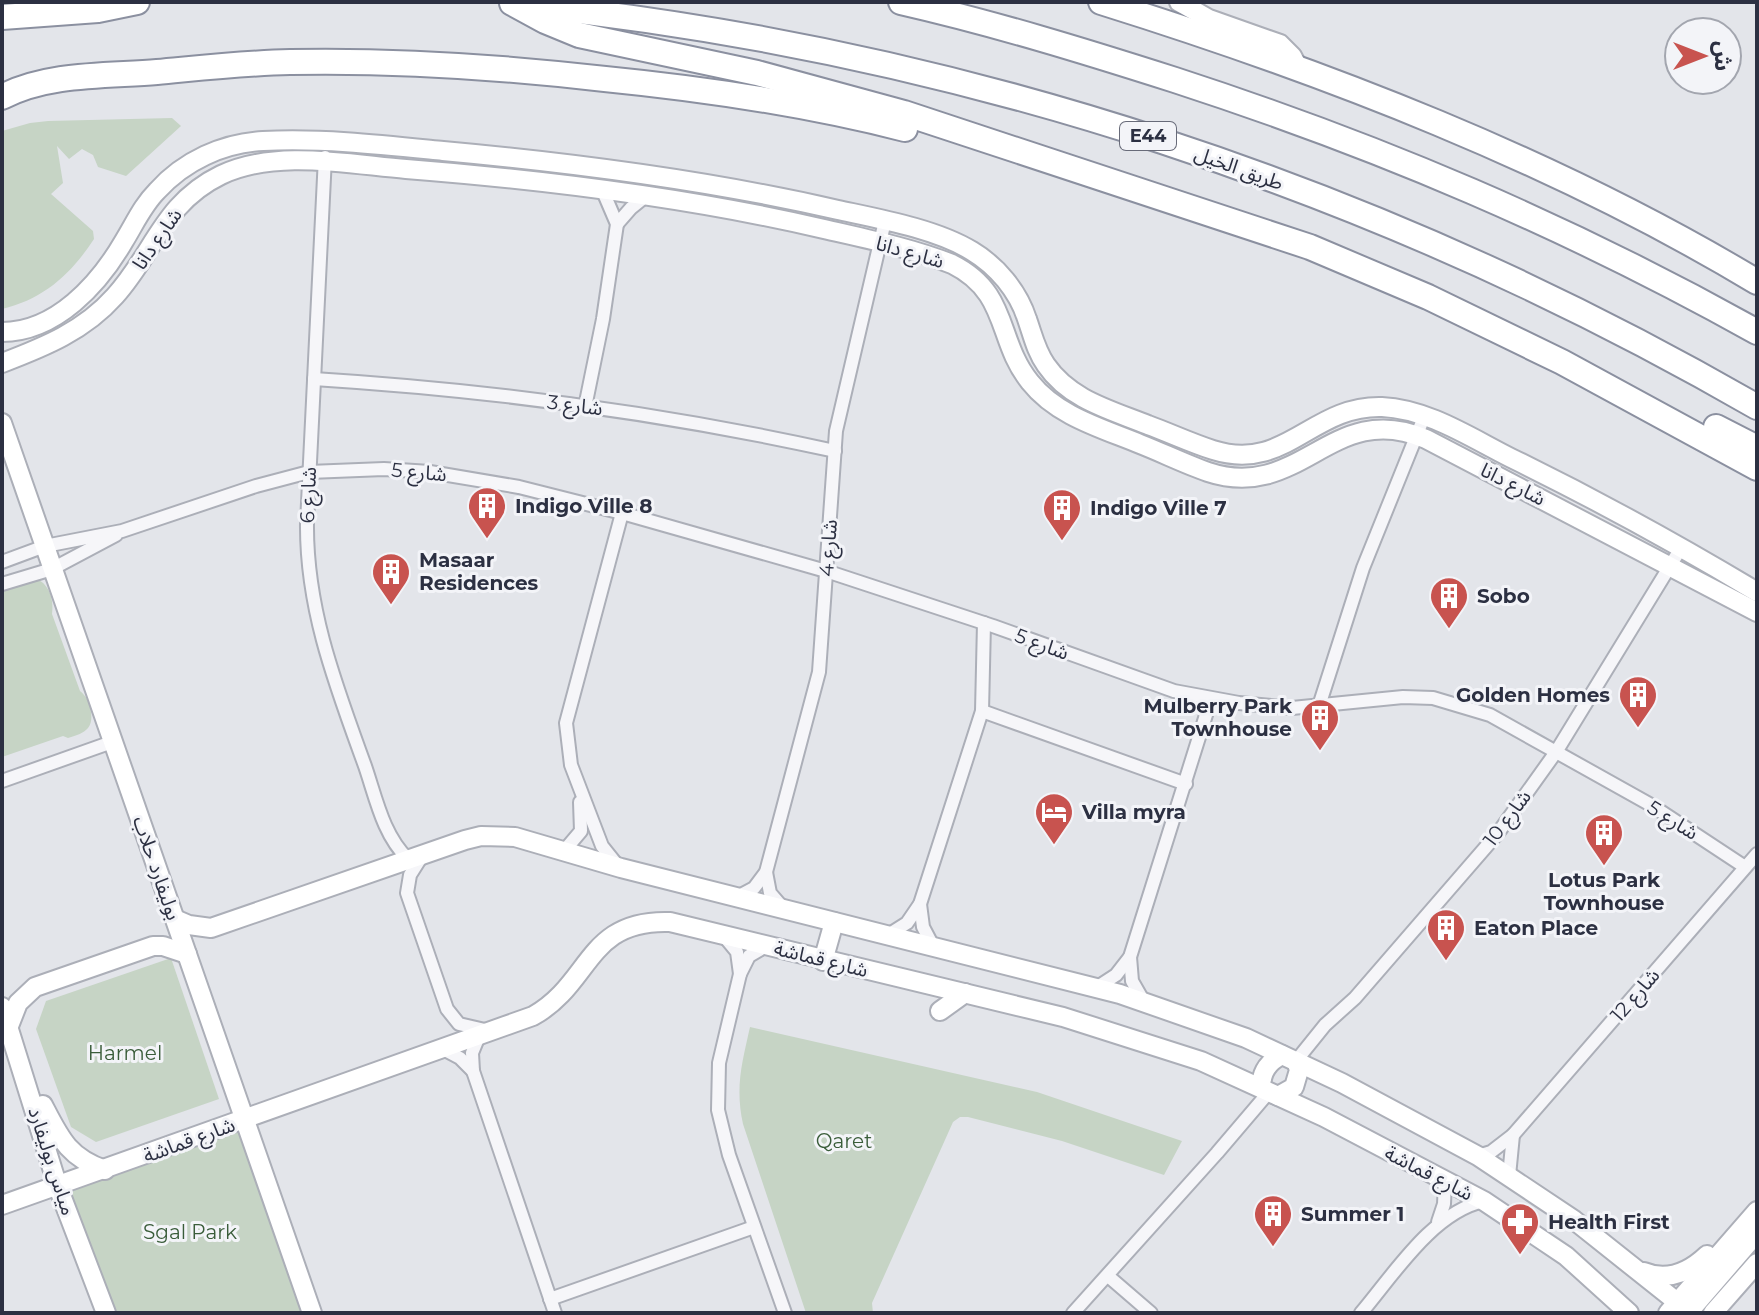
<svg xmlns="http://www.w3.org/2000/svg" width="1759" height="1315" viewBox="0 0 1759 1315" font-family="Montserrat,'Noto Sans Arabic',sans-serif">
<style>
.green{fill:#c6d4c5}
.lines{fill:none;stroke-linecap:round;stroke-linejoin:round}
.street-casing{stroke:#acafb8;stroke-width:16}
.secondary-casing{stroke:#acafb8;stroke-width:22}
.highway-casing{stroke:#8b90a0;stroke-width:28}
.street{stroke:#f6f6f9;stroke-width:12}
.secondary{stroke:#fff;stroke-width:18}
.highway{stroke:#fff;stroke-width:24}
.labels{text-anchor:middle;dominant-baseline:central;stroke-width:6;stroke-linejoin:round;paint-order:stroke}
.shield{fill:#f3f4f8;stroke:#686b79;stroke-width:2}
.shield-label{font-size:18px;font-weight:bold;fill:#2c3042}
.street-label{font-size:20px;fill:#2c3042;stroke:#f3f4f8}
.poi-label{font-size:20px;font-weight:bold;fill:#2c3042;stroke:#f3f4f8;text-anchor:start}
.park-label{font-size:20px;fill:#3a5d3a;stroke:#f3f4f8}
</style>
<rect width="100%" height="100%" fill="#e3e5ea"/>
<g class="green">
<path d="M 172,118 L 181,126 L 126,176 L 98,167 L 93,155 L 82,149 L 69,159 L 57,146 L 63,183 L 51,194 L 93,231 L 94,239 C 71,274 44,299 2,309 L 2,131 L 30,123 L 48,121 Z"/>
<path d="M 37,579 C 50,585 54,601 52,614 L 80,691 C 86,696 88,700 90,707 C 95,728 86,733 68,738 L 63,736 L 2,757 L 2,588 Z"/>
<polygon points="171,958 219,1099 96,1142 71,1127 36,1029 46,1001"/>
<path d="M 750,1027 L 1037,1092 L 1182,1141 L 1164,1175 L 1062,1141 L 968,1117 L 960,1117 L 953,1122 L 872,1303 L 873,1313 L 806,1313 L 743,1124 C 735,1087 742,1063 750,1027 Z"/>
<polygon points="241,1127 302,1313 114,1313 69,1190"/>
</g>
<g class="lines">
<defs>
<g id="street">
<path d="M 325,157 L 307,523 C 306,609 336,686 365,766 C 376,798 383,835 408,859"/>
<polyline points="617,224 631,208 647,195"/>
<path d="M 314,379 C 489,390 663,413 835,451"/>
<polyline points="585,407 603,319 617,224 602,189"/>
<polyline points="2,562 45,546 122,531 256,486 309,472 384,469 430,472 519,487 622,513 826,571 993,626 1174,691 1239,703 1292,708 1403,697 1433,698 1490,715 1651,805 1745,867"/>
<polyline points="2,584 52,569 116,535"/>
<polyline points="1319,706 1363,568 1424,417"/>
<polyline points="982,711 1186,784"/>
<polyline points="2,781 112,742"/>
<polyline points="564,851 581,831 580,802"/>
<polyline points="422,856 410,875 407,893 447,1009 459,1024 485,1030"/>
<polyline points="618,866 602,846 571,765 566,723 622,513"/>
<polyline points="766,872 770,893 783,908"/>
<polyline points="737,897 754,888 766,872 819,672 836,431 885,221"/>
<polyline points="920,904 923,927 933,946"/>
<polyline points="723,935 737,952 740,974"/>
<polyline points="888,935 907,923 920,904 982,711 984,623"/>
<polyline points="766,946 749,956 740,974 719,1063 718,1110 729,1155 785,1313"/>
<polyline points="1130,957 1132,981 1144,1002"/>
<polyline points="1096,988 1116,975 1130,957 1211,699"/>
<polyline points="479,1036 472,1053 473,1071 555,1313"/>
<polyline points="443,1049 460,1058 473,1071"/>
<polyline points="1296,1061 1325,1025 1355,998 1498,833 1556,752 1681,548"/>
<polyline points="1478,1156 1491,1152 1513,1135 1757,854"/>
<polyline points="1509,1176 1513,1135"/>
<polyline points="1438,1222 1444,1204 1445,1182"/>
<polyline points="1108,1276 1151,1313"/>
<polyline points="550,1299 754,1227"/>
<polyline points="1073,1313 1217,1153 1269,1092"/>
<path d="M 1361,1313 C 1394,1274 1433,1212 1484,1201"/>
</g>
<g id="secondary">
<polyline points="1179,2 1209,19 1280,44 1292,56 1300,71"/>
<path d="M 2,332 C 56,332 99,284 124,241 C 135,223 143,205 157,191 C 184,161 223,143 263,141 C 323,138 384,145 443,151 C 575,163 708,180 838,210 C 880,219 936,229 972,251 C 997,266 1018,291 1027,319 C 1033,336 1036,351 1046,365 C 1070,400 1111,410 1148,425 C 1170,433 1191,443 1213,450 C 1286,473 1311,405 1382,407 C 1428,409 1471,438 1511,458 C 1595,499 1677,544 1757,592"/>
<path d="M 2,363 C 44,347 84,331 115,296 C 154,253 163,203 221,175 C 276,149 347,164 406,169 C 546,180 687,197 824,229 C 867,239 911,248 952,264 C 1010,293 996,340 1030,382 C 1057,416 1101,428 1140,444 C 1163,453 1185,464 1208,472 C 1301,503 1332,398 1426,439 L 1757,612"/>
<polyline points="2,423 312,1313"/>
<polyline points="175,919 189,925 211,928 465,840 481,836 515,837 621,868 1120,994 1246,1038 1342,1083 1478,1156 1574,1220 1691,1313"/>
<polyline points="823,961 834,922"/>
<polyline points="2,1007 58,1187 106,1313"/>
<polyline points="940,1011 965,993"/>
<polyline points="9,1026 18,1003 35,987 153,946 163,946 187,954"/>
<path d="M 1261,1088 C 1261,1072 1268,1062 1282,1055"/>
<polyline points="1278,1096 1294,1087 1299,1070 1296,1061"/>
<path d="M 43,1105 C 60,1138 68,1157 105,1170"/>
<path d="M 2,1205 L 533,1016 C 592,983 586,919 670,922 L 1063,1017 L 1201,1061 L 1324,1117 L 1484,1201 L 1566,1256 L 1629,1313"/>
<path d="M 1644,1272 C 1668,1282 1689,1272 1707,1255"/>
<polyline points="1668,1313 1757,1211"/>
<polyline points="1688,1313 1757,1233"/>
<polyline points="1713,1313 1757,1263"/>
</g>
<g id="highway">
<path d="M 901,2 C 993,23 1084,51 1175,80 C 1381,147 1567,226 1757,332"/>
<path d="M 1101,2 C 1325,72 1556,161 1757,282"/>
<polyline points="512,3 545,21 579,35 757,73 904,113 1310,247 1428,297 1562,362 1757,468"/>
<path d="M 526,5 C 959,50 1380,189 1757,407"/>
<polyline points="2,17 98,10 137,2"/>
<path d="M 2,97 C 47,73 107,76 157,72 C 201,68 246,63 290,62 C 395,60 501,67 605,79 C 706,89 807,104 905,129"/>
<polyline points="1716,427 1757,448"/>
</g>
</defs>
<use href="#street" class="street-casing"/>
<use href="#secondary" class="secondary-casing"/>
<use href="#highway" class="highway-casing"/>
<use href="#street" class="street"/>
<use href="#secondary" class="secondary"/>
<use href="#highway" class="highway"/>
</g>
<defs>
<symbol id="building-pin" viewBox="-11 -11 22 30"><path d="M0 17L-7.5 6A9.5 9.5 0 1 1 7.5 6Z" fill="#c8534f" stroke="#f3f4f8"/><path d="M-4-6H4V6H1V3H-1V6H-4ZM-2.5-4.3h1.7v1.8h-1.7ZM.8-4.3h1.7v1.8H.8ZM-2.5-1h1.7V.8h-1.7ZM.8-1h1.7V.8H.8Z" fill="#fff"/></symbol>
<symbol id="hotel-pin" viewBox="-11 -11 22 30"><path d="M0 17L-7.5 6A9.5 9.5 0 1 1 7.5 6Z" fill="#c8534f" stroke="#f3f4f8"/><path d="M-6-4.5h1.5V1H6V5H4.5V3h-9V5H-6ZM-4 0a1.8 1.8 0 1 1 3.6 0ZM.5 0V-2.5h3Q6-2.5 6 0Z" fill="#fff"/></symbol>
<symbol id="pharmacy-pin" viewBox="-11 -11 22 30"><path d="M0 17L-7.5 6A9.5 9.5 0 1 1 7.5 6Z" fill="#c8534f" stroke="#f3f4f8"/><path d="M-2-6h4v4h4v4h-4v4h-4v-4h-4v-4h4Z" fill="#fff"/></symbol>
</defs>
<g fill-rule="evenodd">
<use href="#building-pin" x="465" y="484" width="44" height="60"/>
<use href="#building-pin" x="1040" y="486" width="44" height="60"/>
<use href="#building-pin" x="369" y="550" width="44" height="60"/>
<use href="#building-pin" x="1427" y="574" width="44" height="60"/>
<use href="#building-pin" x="1616" y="673" width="44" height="60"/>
<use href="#building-pin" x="1298" y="696" width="44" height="60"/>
<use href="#hotel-pin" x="1032" y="790" width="44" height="60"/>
<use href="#building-pin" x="1582" y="811" width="44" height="60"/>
<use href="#building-pin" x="1424" y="906" width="44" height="60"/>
<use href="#building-pin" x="1251" y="1192" width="44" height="60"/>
<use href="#pharmacy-pin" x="1498" y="1200" width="44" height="60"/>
</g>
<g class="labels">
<rect class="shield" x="1120" y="122" width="56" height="28" rx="6"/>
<g class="shield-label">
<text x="1148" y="136">E44</text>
</g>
<g class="street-label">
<text transform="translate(1239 168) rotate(20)">طريق الخيل</text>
<text transform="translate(157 239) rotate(-55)">شارع دانا</text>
<text transform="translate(910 252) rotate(16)">شارع دانا</text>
<text transform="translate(575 405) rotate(7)">شارع 3</text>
<text transform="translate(419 472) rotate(5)">شارع 5</text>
<text transform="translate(1513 484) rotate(27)">شارع دانا</text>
<text transform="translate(308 495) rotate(-88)">شارع 6</text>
<text transform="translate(828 548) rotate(-86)">شارع 4</text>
<text transform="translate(1042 644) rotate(20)">شارع 5</text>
<text transform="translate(1507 818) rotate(-53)">شارع 10</text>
<text transform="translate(1673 820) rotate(32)">شارع 5</text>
<text transform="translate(157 868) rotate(71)">بوليفارد حلاب</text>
<text transform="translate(821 959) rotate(14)">شارع قماشة</text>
<text transform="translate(1635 995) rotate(-49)">شارع 12</text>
<text transform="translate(189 1140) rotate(-20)">شارع قماشة</text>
<text transform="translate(52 1161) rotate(72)">مياس بوليفارد</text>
<text transform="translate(1429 1173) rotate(27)">شارع قماشة</text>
</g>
<g class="poi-label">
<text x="515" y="506">Indigo Ville 8</text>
<text x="1090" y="508">Indigo Ville 7</text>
<text x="419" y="560">Masaar<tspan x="419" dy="23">Residences</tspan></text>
<text x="1477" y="596">Sobo</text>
<text x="1610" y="695" text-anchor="end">Golden Homes</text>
<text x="1292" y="706" text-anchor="end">Mulberry Park<tspan x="1292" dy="23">Townhouse</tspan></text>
<text x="1082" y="812">Villa myra</text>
<text x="1604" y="880" text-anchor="middle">Lotus Park<tspan x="1604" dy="23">Townhouse</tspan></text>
<text x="1474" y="928">Eaton Place</text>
<text x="1301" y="1214">Summer 1</text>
<text x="1548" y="1222">Health First</text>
</g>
<g class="park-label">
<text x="125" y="1053">Harmel</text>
<text x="844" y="1141">Qaret</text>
<text x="190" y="1232">Sgal Park</text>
</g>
</g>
<rect width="1759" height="1315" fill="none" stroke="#2c3042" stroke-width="8"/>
<g transform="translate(1703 56) rotate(90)"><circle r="38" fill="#f3f4f8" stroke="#a3a6af" stroke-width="2"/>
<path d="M0-6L14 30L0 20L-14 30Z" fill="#c8534f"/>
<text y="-12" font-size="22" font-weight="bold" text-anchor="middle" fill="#2c3042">ش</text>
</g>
</svg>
